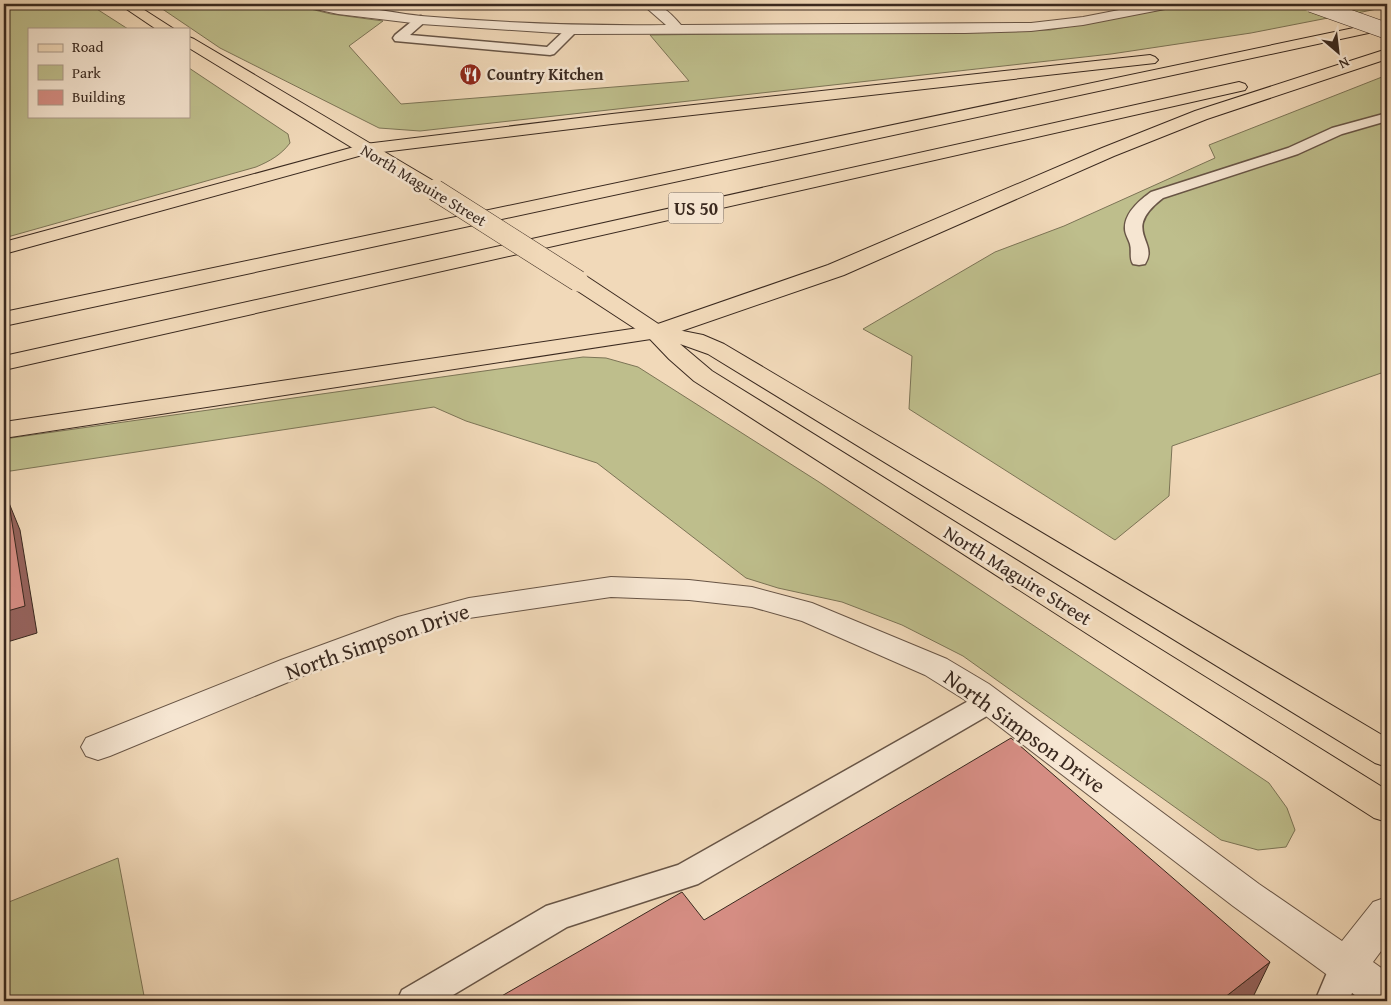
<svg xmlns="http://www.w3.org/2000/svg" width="1391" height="1005" viewBox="0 0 1391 1005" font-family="'Gentium Book Plus',serif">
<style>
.green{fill:#bebe8c;stroke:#7c7456}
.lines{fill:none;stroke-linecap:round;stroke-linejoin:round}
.lane-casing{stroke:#685546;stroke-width:3}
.street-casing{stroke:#685546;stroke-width:2}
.primary-casing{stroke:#3a291f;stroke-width:2}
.highway-casing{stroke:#3a291f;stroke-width:2}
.lane{fill:#f6e6d2;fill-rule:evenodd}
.street{fill:#f6e6d2;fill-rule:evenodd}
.primary{fill:#f1d9b9;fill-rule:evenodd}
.highway{fill:#f1d9b9;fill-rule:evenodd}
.secondary-bridge-casing{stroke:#3a291f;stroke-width:17;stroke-linecap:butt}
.primary-bridge-casing{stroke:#3a291f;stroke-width:22;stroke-linecap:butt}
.secondary-bridge{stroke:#f6e6d2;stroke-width:16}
.primary-bridge{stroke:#f1d9b9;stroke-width:21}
.shaded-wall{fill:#95635c;stroke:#3a291f}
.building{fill:#d58d83;stroke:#3a291f}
.labels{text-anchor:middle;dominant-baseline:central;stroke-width:5;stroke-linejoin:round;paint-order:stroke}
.far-poi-label{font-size:16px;font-weight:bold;fill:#3a291f;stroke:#f6e6d2;text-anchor:start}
.far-street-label{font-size:16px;fill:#3a291f;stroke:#f6e6d2}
.shield{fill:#f6e6d2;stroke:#726255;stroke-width:1}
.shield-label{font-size:18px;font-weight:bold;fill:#3a291f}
.street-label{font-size:19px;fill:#3a291f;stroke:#f6e6d2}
.near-street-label{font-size:22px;fill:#3a291f;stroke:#f6e6d2}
</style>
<rect width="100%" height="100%" fill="#f1d9b9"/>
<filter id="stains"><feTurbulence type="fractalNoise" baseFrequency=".004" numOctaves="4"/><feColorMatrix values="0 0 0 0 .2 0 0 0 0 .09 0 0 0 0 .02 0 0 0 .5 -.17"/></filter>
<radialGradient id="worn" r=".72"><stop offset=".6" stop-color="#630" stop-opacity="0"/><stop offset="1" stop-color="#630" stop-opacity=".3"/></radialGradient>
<g class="green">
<path d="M 4,4 L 89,4 L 128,29 L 29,29 L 29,116 L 189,116 L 189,68 L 288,134 L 290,143 C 281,155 270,161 256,167 L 4,238 Z"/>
<polygon points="155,4 290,4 331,14 383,21 349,46 401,104 689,81 650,35 1050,30 1193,4 1296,4 1333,17 1251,33 1111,54 420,131 379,128 220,48"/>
<polygon points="1332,4 1387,4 1387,7 1357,13"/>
<polygon points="1387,75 1387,371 1172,446 1169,496 1115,540 909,409 912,356 863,329 995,252 1064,226 1215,158 1209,145"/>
<polygon points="583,357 606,358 638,367 819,482 1269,783 1287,808 1295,830 1286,847 1258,850 1221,840 963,656 902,625 842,602 778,588 746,578 597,463 466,421 434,407 4,472 4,439"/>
<polygon points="118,858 145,1001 4,1001 4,904"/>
</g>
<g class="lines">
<defs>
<g id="lane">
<polygon points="421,16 427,20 410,35 547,47 568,27 572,26 578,30 554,54 550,55 395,41 393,38 395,35 417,17"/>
<path d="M 1387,113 L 1387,121 L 1342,134 L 1298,154 L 1163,198 C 1120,231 1160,241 1145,264 L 1139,265 L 1133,264 C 1129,258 1132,251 1130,244 C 1129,240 1125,234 1125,229 C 1124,213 1140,200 1151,192 L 1288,148 L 1332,128 Z"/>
<polygon points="989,692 999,695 1002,702 999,709 698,884 567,927 443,1001 397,1001 402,990 546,906 678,865 979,695"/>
<polygon points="1346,951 1358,956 1362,966 1349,1001 1315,1001 1334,956"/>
</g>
<g id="street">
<path d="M 304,4 C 342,1 383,12 421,16 C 503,23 584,26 666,25 L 642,4 C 662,4 668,10 681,25 L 1031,23 L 1083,17 L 1150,4 L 1177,4 L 1170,8 L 1083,25 L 1031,31 L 965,33 L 572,34 L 421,24 L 338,14 L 306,7 Z"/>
<polygon points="611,577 689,580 752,587 812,603 947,659 989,684 1259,884 1342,941 1373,902 1387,897 1387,943 1373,962 1387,972 1387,1001 1363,1001 1233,906 965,700 925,675 802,621 752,607 689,600 611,597 469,618 420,633 303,676 110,756 98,760 86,756 81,747 86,738 281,660 398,617 469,598"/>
</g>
<g id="primary">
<polygon points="119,4 135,4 174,29 156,29"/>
<polygon points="189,37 194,39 442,186 445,190 442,194 435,196 428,194 189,48"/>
<polygon points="578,275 586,276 663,327 703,335 724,344 1387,738 1387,767 1375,763 708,354 680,344 712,371 1387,790 1387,822 1374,818 694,381 669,359 648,337 570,286 567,281 570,276"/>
</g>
<g id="highway">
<polygon points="1387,21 1387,29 4,326 4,312"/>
<polygon points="1387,49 1387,59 1207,119 1114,156 844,275 664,337 4,438 4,422 652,326 828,265 1102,148 1195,111"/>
<polygon points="1150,55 1155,57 1158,60 1155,63 612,124 366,154 4,254 4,242 365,144 612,114"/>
<polygon points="1239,82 1245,84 1247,87 1245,90 4,370 4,356"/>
</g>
</defs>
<use href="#lane" class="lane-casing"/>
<use href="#street" class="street-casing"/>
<use href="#primary" class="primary-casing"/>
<use href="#highway" class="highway-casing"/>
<use href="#lane" class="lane"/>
<use href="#street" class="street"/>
<use href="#primary" class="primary"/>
<use href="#highway" class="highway"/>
<defs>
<polyline id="secondary-bridge" points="1311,4 1387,31"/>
<polyline id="primary-bridge" points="435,190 578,281"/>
</defs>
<use href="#secondary-bridge" class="secondary-bridge-casing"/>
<use href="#primary-bridge" class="primary-bridge-casing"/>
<use href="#secondary-bridge" class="secondary-bridge"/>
<use href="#primary-bridge" class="primary-bridge"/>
</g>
<g class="shaded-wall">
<polygon points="9,503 20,530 37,633 4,643 4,612"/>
<polygon points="1270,962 1253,997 1248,1001 1220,1001"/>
</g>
<g class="building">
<polygon points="9,503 25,606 4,612 4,505"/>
<polygon points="1011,738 1270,962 1220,1001 493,1001 682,892 704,920"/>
</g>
<defs>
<symbol id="restaurant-disc" viewBox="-11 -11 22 22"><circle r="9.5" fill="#8f2418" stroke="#f6e6d2"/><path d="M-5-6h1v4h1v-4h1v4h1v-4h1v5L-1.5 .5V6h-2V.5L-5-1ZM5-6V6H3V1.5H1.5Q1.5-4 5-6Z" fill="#fff"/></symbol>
</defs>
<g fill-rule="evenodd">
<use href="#restaurant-disc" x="458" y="62" width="25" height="25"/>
</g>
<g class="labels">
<g class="far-poi-label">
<text x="487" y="74">Country Kitchen</text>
</g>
<g class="far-street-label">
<text transform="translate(424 185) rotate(31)">North Maguire Street</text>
</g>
<rect class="shield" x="668.5" y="192.5" width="55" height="31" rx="4"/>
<g class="shield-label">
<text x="696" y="208">US 50</text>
</g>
<g class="street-label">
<text transform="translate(1018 575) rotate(32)">North Maguire Street</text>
</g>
<g class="near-street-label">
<text transform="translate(377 641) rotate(-19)">North Simpson Drive</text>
<text transform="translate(1025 731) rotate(36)">North Simpson Drive</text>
</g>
</g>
<rect width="1391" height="1005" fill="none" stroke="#f1d9b9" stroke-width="20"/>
<rect x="5" y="5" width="1381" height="995" fill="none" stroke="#3a291f" stroke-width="2.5"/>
<rect x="10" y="10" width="1371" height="985" fill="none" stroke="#3a291f"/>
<rect x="28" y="28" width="162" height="90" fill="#f6e6d2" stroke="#ab9a8a"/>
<rect x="38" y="44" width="25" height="8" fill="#f1d9b9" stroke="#ab9a8a"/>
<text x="72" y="52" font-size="15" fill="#3a291f">Road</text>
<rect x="38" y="65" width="25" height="15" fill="#bebe8c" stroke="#ab9a8a"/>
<text x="72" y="78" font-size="15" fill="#3a291f">Park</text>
<rect x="38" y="90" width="25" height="15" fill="#d58d83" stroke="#ab9a8a"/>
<text x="72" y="102" font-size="15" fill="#3a291f">Building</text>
<g transform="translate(1338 52) rotate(152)" stroke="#f6e6d2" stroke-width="4" paint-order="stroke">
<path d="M0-4L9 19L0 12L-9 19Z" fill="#3a291f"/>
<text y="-8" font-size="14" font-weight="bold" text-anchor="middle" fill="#3a291f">N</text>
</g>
<rect width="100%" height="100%" filter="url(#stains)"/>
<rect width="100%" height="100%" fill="url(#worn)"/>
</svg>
